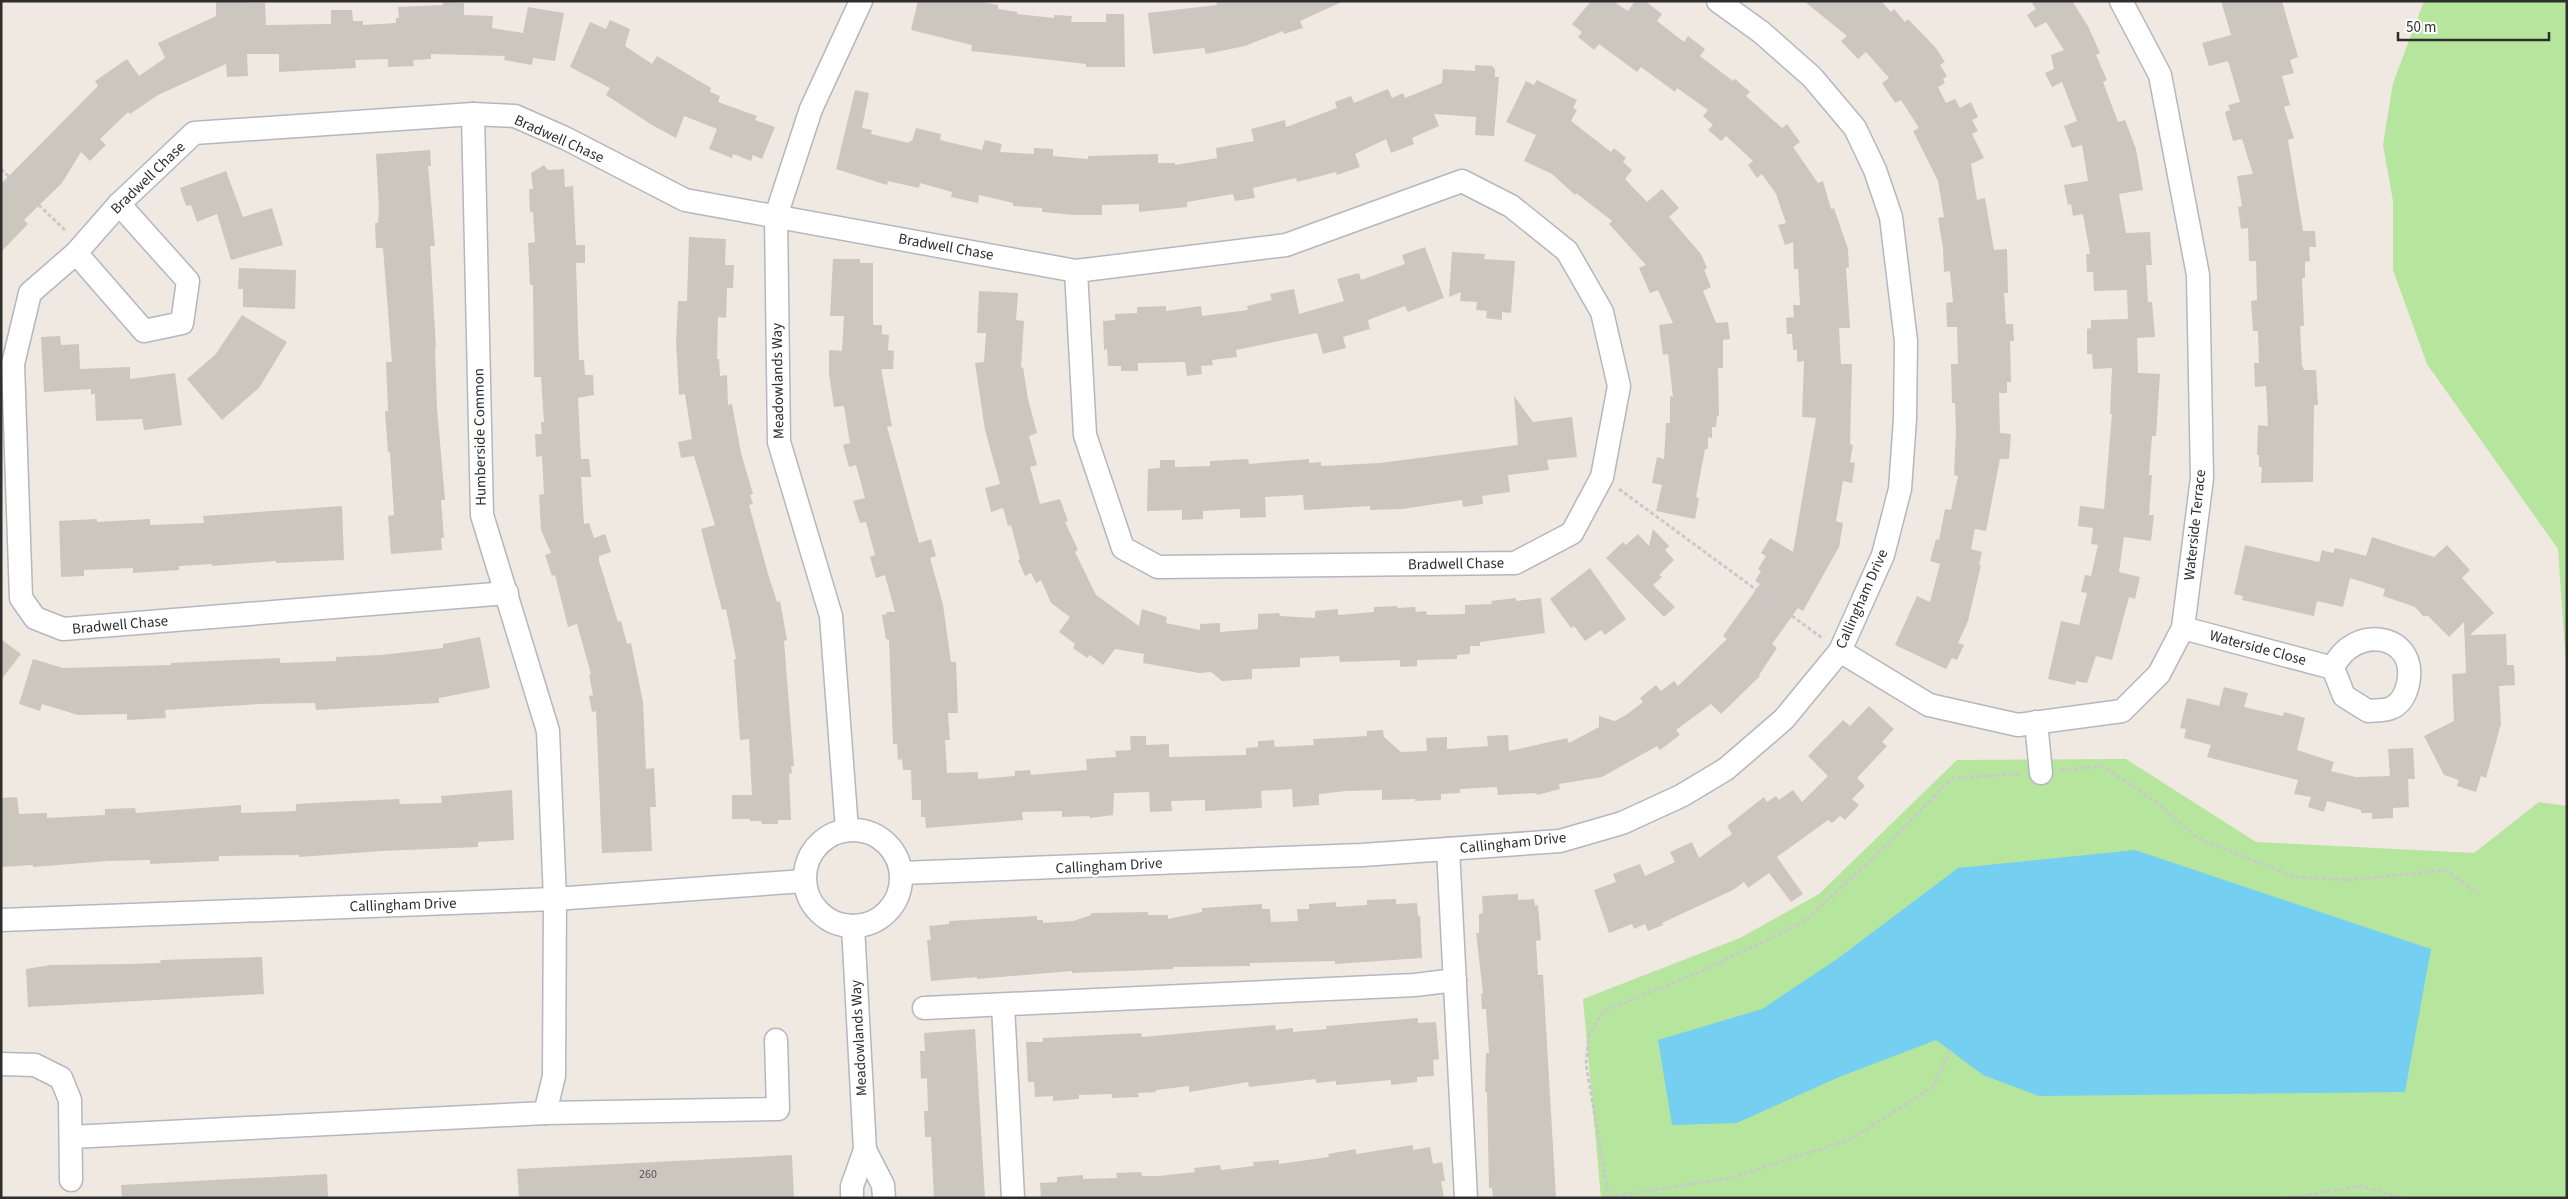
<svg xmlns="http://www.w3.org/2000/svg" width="2568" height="1199" viewBox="0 0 2568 1199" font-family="'Source Sans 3',sans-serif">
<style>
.green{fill:#b6e59e}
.water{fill:#75cff0}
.building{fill:#cbc7bf}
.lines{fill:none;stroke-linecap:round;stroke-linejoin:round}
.minor-casing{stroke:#b4b7c1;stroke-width:25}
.path{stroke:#c9c9c9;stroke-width:3;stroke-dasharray:4 2.5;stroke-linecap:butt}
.minor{stroke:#fff;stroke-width:22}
.labels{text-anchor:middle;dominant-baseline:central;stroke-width:5;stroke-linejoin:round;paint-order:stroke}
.number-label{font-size:12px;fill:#555452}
.street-label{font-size:15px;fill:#2e2e2e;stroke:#fff}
</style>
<rect width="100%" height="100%" fill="#efe9e1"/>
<g class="green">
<polygon points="2424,1 2567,1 2567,679 2558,549 2427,364 2393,270 2393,201 2383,145 2393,83"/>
<polygon points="2126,759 2256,842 2474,853 2539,802 2567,806 2567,1198 1601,1198 1583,999 1740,938 1819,894 1957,760"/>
</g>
<polygon class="water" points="2135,850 2431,949 2405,1092 2039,1096 1983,1075 1936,1040 1839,1077 1737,1123 1672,1125 1658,1040 1762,1009 1837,959 1958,868"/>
<g class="building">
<polygon points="216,1 265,3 266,25 331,24 331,10 352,10 353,21 363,21 363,25 396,23 396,18 399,18 398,7 443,5 443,2 464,3 464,15 493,16 492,28 523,33 528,7 564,13 555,61 533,58 532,65 504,60 505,56 431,54 431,59 413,60 414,66 388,67 388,59 355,60 356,68 279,72 279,54 247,54 248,76 227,77 226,64 158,95 130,114 128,112 100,139 106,145 90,161 81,152 62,183 24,220 28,224 1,252 1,184 98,86 95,81 127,59 139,76 165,58 158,43 216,16"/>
<polygon points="918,1 976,1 998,5 998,9 1017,12 1017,14 1054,18 1054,15 1072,16 1071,22 1106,22 1106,14 1124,14 1125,67 1086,67 1086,64 971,51 972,45 911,30"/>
<polygon points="1216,1 1344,1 1300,21 1303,28 1284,34 1283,31 1245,46 1206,54 1204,48 1153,54 1148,13 1217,5"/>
<polygon points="1591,1 1613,1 1628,11 1635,1 1645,1 1662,14 1657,21 1684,42 1688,36 1705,49 1700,56 1733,81 1735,79 1750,92 1746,96 1782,128 1787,124 1800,142 1793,147 1818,183 1823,181 1831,209 1834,208 1848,249 1849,267 1846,268 1850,328 1839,328 1841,364 1852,364 1850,444 1853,445 1850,462 1855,463 1852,483 1843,481 1836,521 1843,523 1839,547 1803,611 1798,608 1772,644 1777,648 1759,675 1760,676 1721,714 1711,704 1676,730 1680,735 1660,750 1657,746 1602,777 1559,784 1560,789 1537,795 1536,793 1498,795 1497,787 1460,789 1460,793 1441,794 1441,800 1415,801 1415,799 1382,800 1382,790 1346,791 1319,794 1319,805 1293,807 1292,789 1261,791 1262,808 1205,811 1205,800 1171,801 1172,811 1150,812 1149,792 1114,793 1113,815 1090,818 1089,816 1062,817 1062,811 1022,812 1023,820 926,828 925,817 921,817 921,800 912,800 911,770 903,770 902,759 898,760 897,744 893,744 889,640 886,639 882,615 887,614 886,612 895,612 885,575 876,578 870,557 875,555 866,522 860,523 853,501 865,498 856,465 849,467 843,445 850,443 844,406 834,407 829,374 829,350 842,351 844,316 830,316 833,259 860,259 860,263 873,263 873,325 882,325 882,334 889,335 888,350 894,351 893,369 881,369 892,426 887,427 919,543 931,539 936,556 930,558 943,605 951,662 956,662 958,713 948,713 950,740 945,740 947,773 978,772 978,779 1015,776 1015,771 1030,770 1031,775 1087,770 1086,759 1116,757 1115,751 1131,750 1130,736 1146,736 1146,745 1169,744 1169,757 1246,755 1246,748 1258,747 1258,741 1274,740 1275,747 1314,745 1313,739 1367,736 1367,731 1383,730 1384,737 1401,752 1427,751 1426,738 1447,737 1447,749 1488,746 1487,736 1508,735 1509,751 1567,738 1569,743 1599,727 1599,716 1615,721 1626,715 1643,702 1640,698 1656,685 1661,691 1674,681 1678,686 1727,639 1723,636 1760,584 1755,581 1761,571 1758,569 1766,556 1761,553 1770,538 1793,552 1816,418 1802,417 1804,361 1797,362 1797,350 1793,350 1792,334 1787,334 1786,318 1794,317 1793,305 1800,305 1798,269 1794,269 1793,242 1785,245 1778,225 1786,223 1776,194 1762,174 1757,178 1748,165 1753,161 1726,136 1721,141 1708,130 1713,125 1703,116 1708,110 1677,88 1675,92 1641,67 1637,72 1599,44 1594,50 1578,37 1582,32 1572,24"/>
<polygon points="1804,1 1881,1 1891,12 1894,9 1905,22 1908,19 1936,48 1945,62 1940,65 1947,76 1943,79 1945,83 1938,87 1946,103 1955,99 1960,108 1971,102 1978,117 1972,120 1978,131 1972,134 1984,158 1971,164 1977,200 1985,198 1994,250 2007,249 2008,293 2004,293 2006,324 2013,324 2014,341 2010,341 2011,382 2007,382 2007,393 1999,393 2000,433 2011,434 2009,459 2000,459 1986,531 1975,529 1971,549 1982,552 1979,565 1981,565 1968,621 1958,643 1964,645 1957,660 1952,658 1946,669 1895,645 1917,596 1930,602 1940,564 1930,561 1936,539 1939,540 1945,509 1951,510 1958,476 1954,475 1956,430 1955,403 1952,403 1951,364 1958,364 1957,327 1947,327 1946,303 1953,302 1950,271 1944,272 1943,248 1938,218 1944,217 1938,181 1913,131 1919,128 1901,100 1895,103 1882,83 1889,78 1866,52 1858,59 1841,41 1847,36"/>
<polygon points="2031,1 2072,1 2088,26 2100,53 2096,55 2107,80 2103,82 2118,122 2125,120 2136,149 2143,190 2119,194 2126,233 2150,232 2152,265 2146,265 2148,302 2152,302 2155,337 2137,338 2138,373 2160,374 2156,436 2152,436 2149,475 2152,475 2149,515 2154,515 2151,541 2124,537 2119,572 2140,577 2135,599 2129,597 2112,660 2096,656 2087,683 2076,681 2075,685 2048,679 2061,621 2079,625 2087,593 2081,592 2085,575 2091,576 2098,545 2091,544 2093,528 2078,526 2080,506 2104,509 2112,414 2110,414 2112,368 2093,369 2092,354 2087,354 2087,329 2091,328 2091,320 2128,319 2127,290 2094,291 2093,272 2087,272 2086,254 2090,254 2083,214 2073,216 2071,204 2068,205 2064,185 2088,181 2082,145 2072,148 2064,126 2077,121 2062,82 2052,87 2045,73 2054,69 2051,55 2064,50 2046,22 2035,28 2027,15 2036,9"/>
<polygon points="2221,1 2282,1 2298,57 2290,60 2294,73 2282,76 2290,105 2284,107 2294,138 2288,140 2303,231 2315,231 2316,247 2309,247 2310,261 2305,262 2305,278 2302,278 2304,326 2300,326 2302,365 2304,370 2316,370 2318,405 2314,405 2313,482 2261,483 2262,467 2259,467 2259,455 2257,455 2258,425 2268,426 2266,386 2255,387 2254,363 2259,363 2258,331 2253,331 2251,301 2257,300 2256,261 2249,261 2248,228 2241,229 2238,207 2242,206 2237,176 2253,174 2242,139 2233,141 2225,112 2230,110 2228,105 2240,102 2228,61 2209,66 2202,43 2231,35"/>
<polygon points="610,20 630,29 625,46 652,64 657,56 711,88 710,92 720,96 718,102 757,116 755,120 775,127 762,159 753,155 751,161 733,154 732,158 709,149 717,129 684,116 676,138 652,125 606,95 610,88 570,67 590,22 606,29"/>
<polygon points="1475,65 1492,66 1495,69 1495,77 1499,77 1494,136 1475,135 1476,117 1434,114 1439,126 1412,138 1414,144 1391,153 1386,139 1355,154 1360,167 1337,175 1336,172 1297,182 1296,178 1253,188 1255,198 1235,201 1233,194 1187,202 1187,207 1139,212 1139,204 1102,205 1102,215 1074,215 1042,212 1042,208 1013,206 1013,203 979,195 978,203 951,197 952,192 920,183 919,188 888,181 887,185 836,169 855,90 869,93 862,128 872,130 871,134 909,143 909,141 912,141 916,128 941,134 940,140 982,150 985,140 1002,144 1000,152 1034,154 1034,148 1053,149 1053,156 1088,159 1088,156 1158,154 1158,163 1175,163 1175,165 1217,158 1216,148 1254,141 1251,129 1285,120 1286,127 1337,108 1335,102 1351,96 1354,103 1388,89 1392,98 1403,93 1405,98 1442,83 1443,69 1475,71"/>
<polygon points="1537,80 1577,100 1573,108 1577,110 1571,121 1611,152 1614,148 1626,158 1623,162 1632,170 1625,179 1647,202 1662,189 1679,208 1669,217 1701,254 1707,268 1704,270 1711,287 1703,291 1716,323 1728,322 1730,339 1723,340 1723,368 1718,368 1719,416 1717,416 1716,427 1712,427 1712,438 1708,437 1708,449 1705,449 1696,497 1699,498 1695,519 1656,511 1662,485 1652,483 1657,457 1664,459 1666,423 1670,423 1670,396 1673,397 1668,354 1663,355 1659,325 1673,323 1658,290 1650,293 1639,268 1646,265 1609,224 1612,221 1576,193 1575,195 1552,174 1524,161 1536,135 1506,122 1526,81 1534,85"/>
<polygon points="430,150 431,166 428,166 435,246 430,246 436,347 435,347 437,408 445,500 441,500 444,538 441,538 442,550 391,554 388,516 394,515 390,452 388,452 385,411 388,411 386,362 392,362 383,248 376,248 375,223 378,223 379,209 376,154"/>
<polygon points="544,165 548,170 564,169 565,187 573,186 576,245 585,245 585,263 576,263 579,360 584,360 585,375 593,375 594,395 578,398 581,459 589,459 591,477 581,477 584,524 589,523 594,538 605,534 611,552 599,556 599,561 618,622 621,621 627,644 631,643 643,702 646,769 654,768 656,807 650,807 652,851 602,853 596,711 592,712 589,696 593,695 589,674 591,674 577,624 568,627 555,575 552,576 545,555 551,553 541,530 539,495 544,494 542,456 536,457 535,434 542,434 541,422 544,422 541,377 534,377 533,285 530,285 528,243 535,242 533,212 530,212 529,189 533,189 531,173"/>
<polygon points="226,171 243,217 272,208 283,245 231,260 217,214 197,222 191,205 186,206 180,188"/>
<polygon points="689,237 726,239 725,265 734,265 733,288 727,288 726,318 718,317 717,359 719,359 720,376 727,375 728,405 732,404 741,453 753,494 750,495 753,504 749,505 769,577 777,602 780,601 787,640 784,641 794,766 791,766 792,773 789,774 791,820 778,820 778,824 762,824 761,821 750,821 750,819 732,819 732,795 752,795 749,739 740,740 734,659 736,659 726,609 722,610 701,529 715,525 694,456 681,458 678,442 692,439 685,394 679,395 676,342 678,301 687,301"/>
<polygon points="1425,247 1444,298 1408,312 1405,306 1368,320 1370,329 1343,337 1346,348 1323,354 1317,333 1236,350 1237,357 1212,360 1213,365 1201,366 1202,374 1187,376 1185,362 1138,363 1138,371 1121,371 1121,366 1108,366 1107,349 1104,350 1103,321 1115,320 1115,314 1137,313 1137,307 1166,306 1166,311 1201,306 1202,316 1248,310 1247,306 1272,300 1270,294 1294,289 1299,314 1344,301 1337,279 1359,273 1361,280 1405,264 1402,255"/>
<polygon points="1452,252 1485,254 1484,259 1515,261 1511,313 1502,312 1502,320 1486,318 1487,311 1476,310 1477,302 1460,301 1461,292 1449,297"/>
<polygon points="239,268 296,270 295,309 243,307 243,289 238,289"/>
<polygon points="979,291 1018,293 1016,320 1024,321 1021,368 1023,367 1028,399 1037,433 1029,436 1037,465 1030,467 1040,504 1060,499 1068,521 1065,522 1078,550 1075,552 1096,595 1139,626 1142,609 1167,617 1166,623 1200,630 1200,624 1220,623 1220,632 1258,629 1258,614 1279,613 1280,616 1315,618 1315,611 1338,609 1338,615 1374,612 1374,607 1397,606 1397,608 1415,607 1416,612 1426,611 1427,615 1465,614 1465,605 1492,604 1491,601 1516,598 1516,601 1541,598 1545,633 1480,642 1480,646 1470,646 1470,654 1457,655 1457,659 1417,660 1417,666 1400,667 1400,660 1340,662 1339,656 1300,658 1300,667 1252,669 1252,679 1222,681 1211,672 1199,673 1143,663 1144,654 1115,649 1103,665 1090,655 1087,658 1073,648 1075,644 1059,632 1070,617 1051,603 1041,580 1036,583 1031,573 1025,576 1018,560 1020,559 1011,525 1008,526 1003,508 991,512 985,488 1000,484 985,430 975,363 984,362 986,333 977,333"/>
<polygon points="242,315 287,342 259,388 222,420 187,379 215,355"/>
<polygon points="60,336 61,345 79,344 80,369 130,367 130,379 175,373 182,425 144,430 142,419 96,421 95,394 91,394 91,389 44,392 41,337"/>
<polygon points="1514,396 1533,422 1572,417 1577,457 1547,460 1549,470 1508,475 1510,492 1482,496 1483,504 1463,507 1462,500 1402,509 1370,510 1370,506 1304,510 1303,495 1265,497 1266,517 1240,518 1240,509 1203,511 1203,519 1182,520 1182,510 1147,511 1148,469 1160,468 1160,460 1175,460 1175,467 1210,466 1210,461 1248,459 1249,464 1309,459 1309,463 1321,462 1321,466 1380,463 1518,445"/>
<polygon points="342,506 344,560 276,563 276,561 212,566 212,564 179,566 179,570 133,573 133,568 84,570 84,576 61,577 59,521 97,519 97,522 150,519 150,525 204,523 203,516"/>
<polygon points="1653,529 1669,546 1665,550 1674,560 1659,575 1662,577 1653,585 1675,607 1664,617 1606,558 1623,542 1626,545 1638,534 1649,546"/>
<polygon points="2372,537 2434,557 2447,545 2470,570 2462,578 2494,613 2470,635 2506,634 2507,665 2514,665 2515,685 2499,686 2501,724 2486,778 2481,776 2476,792 2457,786 2459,780 2444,775 2424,736 2454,721 2452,674 2466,673 2464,622 2449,637 2428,616 2423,616 2415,607 2383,596 2385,589 2350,578 2343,607 2317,601 2314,616 2242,600 2243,596 2234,594 2245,545 2319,562 2322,550 2333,553 2335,548 2366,556"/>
<polygon points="1590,568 1626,619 1605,635 1601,630 1585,641 1574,626 1571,628 1550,599"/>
<polygon points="480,637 490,688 439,698 439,703 316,710 315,703 259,704 165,710 166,718 127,720 127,714 78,715 42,704 40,711 19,704 33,659 63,668 171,665 171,663 280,658 280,663 336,661 336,657 381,655 443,648 443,644"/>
<polygon points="1,639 21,654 1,680"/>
<polygon points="2224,687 2248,693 2244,707 2283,716 2284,712 2305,718 2297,750 2334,762 2331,771 2356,777 2390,776 2388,749 2413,748 2415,779 2408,779 2409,807 2393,808 2393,818 2372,819 2372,813 2361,813 2361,810 2327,801 2324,812 2308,807 2311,797 2294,794 2298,780 2207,757 2211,745 2184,738 2186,729 2180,728 2187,698 2219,706"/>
<polygon points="1869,706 1894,729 1882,742 1887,746 1857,778 1865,786 1852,799 1859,805 1845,820 1840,816 1832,823 1828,820 1777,857 1803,894 1791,902 1769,873 1748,888 1744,882 1733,890 1662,923 1663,925 1648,931 1645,924 1634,929 1632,924 1609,933 1594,890 1616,882 1613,874 1640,864 1645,876 1675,862 1670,852 1692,842 1699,858 1732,834 1727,826 1764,797 1767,802 1776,796 1779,800 1793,790 1802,802 1828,776 1808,756 1843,720 1850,726"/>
<polygon points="512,790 514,840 478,842 478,847 382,851 299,857 299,855 219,856 219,861 150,864 150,860 107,861 33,867 33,865 1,867 1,798 17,797 19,814 47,813 47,818 105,815 105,809 135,808 136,813 241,805 241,813 296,811 296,804 332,802 399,799 400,804 442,803 441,796"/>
<polygon points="1518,894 1518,900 1534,899 1535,906 1538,905 1541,940 1536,941 1538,975 1543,975 1556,1198 1493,1198 1492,1188 1489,1188 1487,1092 1485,1092 1486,1053 1489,1053 1486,1009 1482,1009 1481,994 1483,993 1476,933 1479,933 1479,914 1483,913 1482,896"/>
<polygon points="1396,899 1396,904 1417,903 1418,916 1420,916 1422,958 1335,964 1335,961 1250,963 1250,966 1173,967 1173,969 1072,973 1072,971 977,979 977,977 931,981 927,940 931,940 929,926 949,924 949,921 1037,916 1037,920 1043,920 1043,923 1073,921 1091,915 1091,913 1148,912 1148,915 1168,915 1168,919 1202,912 1202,908 1262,904 1262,909 1270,909 1271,922 1298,921 1297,909 1309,909 1309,904 1336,902 1336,907 1367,905 1367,900"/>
<polygon points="262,957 264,994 28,1007 26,969 51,965 128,964 161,963 160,960"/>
<polygon points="1418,1018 1418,1023 1436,1022 1439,1059 1433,1060 1434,1076 1417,1077 1417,1082 1391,1085 1391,1080 1336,1085 1336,1081 1316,1083 1316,1079 1249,1087 1248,1082 1189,1092 1189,1086 1156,1090 1156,1092 1138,1093 1139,1097 1112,1098 1112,1094 1079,1095 1079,1099 1053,1101 1053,1096 1035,1097 1034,1082 1028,1082 1026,1042 1043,1042 1043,1038 1141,1033 1142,1037 1275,1025 1276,1030 1293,1028 1293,1032 1327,1029 1326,1026"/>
<polygon points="975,1029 985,1198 934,1198 931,1137 925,1137 924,1111 928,1111 927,1078 921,1079 920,1051 925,1051 924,1033"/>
<polygon points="1413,1145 1413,1150 1430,1147 1433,1164 1442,1162 1445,1181 1441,1181 1444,1198 1041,1198 1040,1183 1057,1182 1057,1177 1083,1175 1083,1179 1117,1178 1116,1173 1141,1172 1142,1176 1159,1176 1195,1172 1194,1168 1220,1165 1221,1170 1254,1166 1253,1162 1279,1160 1279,1164 1329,1157 1328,1154 1356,1149 1356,1154"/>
<polygon points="792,1155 794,1198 519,1198 517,1169"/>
<polygon points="327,1174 328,1198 122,1198 121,1185"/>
</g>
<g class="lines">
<defs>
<g id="minor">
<polyline points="76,253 144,331 182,323 188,281 119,204"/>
<polyline points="507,593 63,629 35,618 21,598 13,364 30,293 76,253 119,204 194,133 473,114 515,116 565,138 685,200 1076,271 1286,245 1462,181 1511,206 1567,251 1602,312 1619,386 1602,477 1572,533 1515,563 1158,567 1123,548 1085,435 1076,271"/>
<path d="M 2183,628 L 2333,668 L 2344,696 L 2368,711 C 2374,710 2385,711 2391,708 C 2401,704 2406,693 2408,684 C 2419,633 2353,623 2333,668"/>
<polyline points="1840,651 1929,705 2018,725 2122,711 2159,674 2183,628 2202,478 2198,275 2160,75 2121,1"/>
<polyline points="2036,722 2041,773"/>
<polyline points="847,830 831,616 779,442 776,216 811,109 861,1"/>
<circle cx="853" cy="878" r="48"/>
<polyline points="1448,849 1466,1198"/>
<polyline points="901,873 1362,855 1560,841 1622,823 1681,796 1726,769 1784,719 1840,651 1883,555 1900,489 1905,419 1906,341 1891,217 1875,170 1855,128 1812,77 1761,32 1718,1"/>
<polyline points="1,920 555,899 804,881"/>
<polyline points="1003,1005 1013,1198"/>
<polyline points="924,1008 1415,985 1455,980"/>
<polyline points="1,1064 35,1065 61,1078 70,1100 71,1180"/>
<polyline points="545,1113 778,1109 776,1040"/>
<polyline points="71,1137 545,1113 554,1076 555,899 548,731 482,515 473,114"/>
<polyline points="865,1150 883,1185 884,1198"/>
<polyline points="852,1198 852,1186 865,1150 853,926"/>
</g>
</defs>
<use href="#minor" class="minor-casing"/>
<g class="path">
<polyline points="1,169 67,232"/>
<polyline points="1619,489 1822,638"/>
<polyline points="2061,770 2102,766 2156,802 2197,838 2295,877 2351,880 2445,870 2478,893"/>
<polyline points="1603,1198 1735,1177 1851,1139 1933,1087 1951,1049"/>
<polyline points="1609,1198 1586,1064 1589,1034 1604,1011 1704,970 1805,921 1891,841 1952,778 2020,774"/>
<polyline points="2288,1198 2361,1186 2402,1198"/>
</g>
<use href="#minor" class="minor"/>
</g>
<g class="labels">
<g class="number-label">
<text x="648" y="1174">260</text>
</g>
<g class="street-label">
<text transform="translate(559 139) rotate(24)">Bradwell Chase</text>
<text transform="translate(148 178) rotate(-44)">Bradwell Chase</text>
<text transform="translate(946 247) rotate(10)">Bradwell Chase</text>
<text transform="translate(778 381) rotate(-91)">Meadowlands Way</text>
<text transform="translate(480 437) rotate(-91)">Humberside Common</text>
<text transform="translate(2195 525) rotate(-84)">Waterside Terrace</text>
<text transform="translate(1456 564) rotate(-1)">Bradwell Chase</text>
<text transform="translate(1862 599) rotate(-66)">Callingham Drive</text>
<text transform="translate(120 625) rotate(-5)">Bradwell Chase</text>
<text transform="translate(2258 648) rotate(15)">Waterside Close</text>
<text transform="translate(1513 843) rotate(-6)">Callingham Drive</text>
<text transform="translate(1109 866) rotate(-3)">Callingham Drive</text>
<text transform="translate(403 905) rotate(-2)">Callingham Drive</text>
<text transform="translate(859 1038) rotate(-93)">Meadowlands Way</text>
</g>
</g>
<rect width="2568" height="1199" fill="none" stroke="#2e2e2e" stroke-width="5"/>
<path d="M2398 32v8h151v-8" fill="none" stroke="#2e2e2e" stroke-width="2.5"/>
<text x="2406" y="32" font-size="15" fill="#2e2e2e" stroke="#ffffff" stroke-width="4" paint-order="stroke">50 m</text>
</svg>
